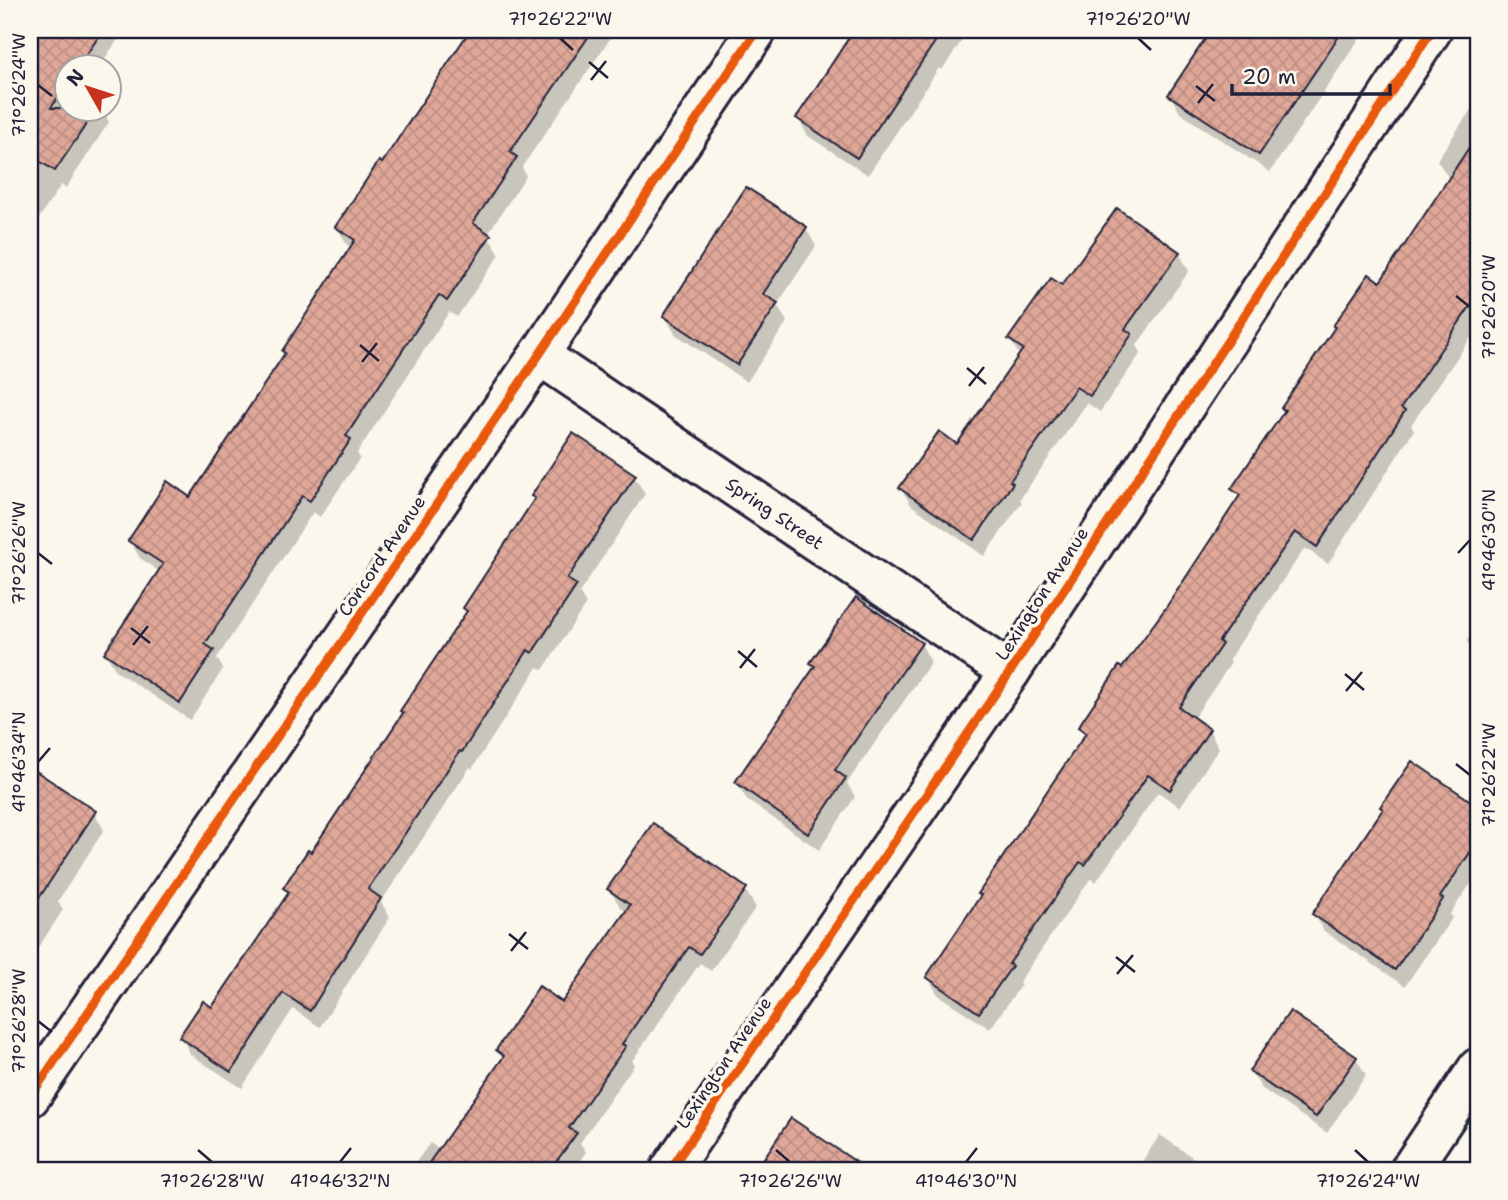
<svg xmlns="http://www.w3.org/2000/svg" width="1508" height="1200" viewBox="0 0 1508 1200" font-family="'Shantell Sans',sans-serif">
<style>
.shadow{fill:#0003}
.building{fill:url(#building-cross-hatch);stroke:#22223b;stroke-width:2}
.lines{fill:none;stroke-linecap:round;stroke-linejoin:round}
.street-casing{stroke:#22223b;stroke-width:44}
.street{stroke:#fbf7ec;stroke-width:38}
.cycleway-casing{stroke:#fbf7ec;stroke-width:13}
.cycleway{stroke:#e8590c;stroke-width:9}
.ticks{fill:none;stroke:#22223b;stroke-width:2.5}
.labels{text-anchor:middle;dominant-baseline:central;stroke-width:7;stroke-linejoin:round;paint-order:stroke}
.street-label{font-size:18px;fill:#22223b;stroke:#fbf7ec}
.neatline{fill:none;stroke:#22223b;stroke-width:2.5}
.ticks-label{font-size:18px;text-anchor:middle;fill:#22223b}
</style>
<defs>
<pattern id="building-cross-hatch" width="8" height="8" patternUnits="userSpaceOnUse" patternTransform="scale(1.75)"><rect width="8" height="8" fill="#dfa798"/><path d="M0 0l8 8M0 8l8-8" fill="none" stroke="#bf8f84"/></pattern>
</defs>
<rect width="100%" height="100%" fill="#fbf7ec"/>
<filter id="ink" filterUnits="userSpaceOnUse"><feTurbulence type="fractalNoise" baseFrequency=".0143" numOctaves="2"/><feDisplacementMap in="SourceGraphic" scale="14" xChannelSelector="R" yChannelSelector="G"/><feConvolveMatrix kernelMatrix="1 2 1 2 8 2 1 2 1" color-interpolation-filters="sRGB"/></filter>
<g filter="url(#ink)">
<g class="shadow">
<polygon points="30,30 124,30 100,66 66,66 66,108 102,108 109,122 66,188 61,185 30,232"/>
<polygon points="472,30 616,30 522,167 526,176 487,235 500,254 457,317 449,312 357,453 360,458 320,517 313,512 217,658 223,669 190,720 116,671 106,654 160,572 140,558 130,541 191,499 286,355 284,351 352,248 347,245 337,227 382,166"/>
<polygon points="856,30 969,30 942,70 939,68 868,175 808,136 798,118"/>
<polygon points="1221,30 1354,30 1359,39 1270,172 1180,113 1170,95"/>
<polygon points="1478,99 1478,327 1411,425 1414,430 1328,564 1305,548 1229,659 1231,663 1193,719 1209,730 1219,748 1180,807 1158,792 1096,882 1091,878 1019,982 1021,985 990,1029 938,995 928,977 982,897 980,894 1086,738 1080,727 1168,607 1240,499 1234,489 1286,412 1283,408 1381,284 1450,180 1437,160"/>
<polygon points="806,229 816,246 777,305 787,322 747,382 675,334 665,316"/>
<polygon points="1179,253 1189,271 1137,345 1141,353 1100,412 1087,403 1020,499 1022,502 984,556 911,505 901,488 958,446 1020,357 1010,339 1062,288"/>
<polygon points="634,476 645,494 579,593 586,604 543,670 538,667 472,769 470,767 381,902 390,917 320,1027 293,1009 242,1088 191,1055 181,1037 212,1009 289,895 285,888 312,854 468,613 465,608 536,500 533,496"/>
<polygon points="1478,625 1478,660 1467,641"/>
<polygon points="921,644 931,662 847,783 855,797 819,850 747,800 737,783 816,668 812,663"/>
<polygon points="1412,763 1478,808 1478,873 1450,914 1452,918 1405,986 1324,931 1314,914 1384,811"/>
<polygon points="30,769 94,812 104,830 58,901 63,910 34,954 30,951"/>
<polygon points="610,889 745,890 756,907 711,971 700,963 632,1061 634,1065 580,1143 586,1152 573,1170 410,1170 430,1143 440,1150 503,1059 498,1050 563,1004 627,912 620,907"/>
<polygon points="1356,1058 1366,1075 1327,1133 1261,1088 1251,1071"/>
<polygon points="792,1121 865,1170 758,1170"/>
<polygon points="1160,1135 1211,1170 1136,1170"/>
</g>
<g class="building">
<polygon points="30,30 103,30 79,66 66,66 66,85 51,108 97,108 55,171 30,155"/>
<polygon points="470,30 593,30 510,152 517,157 473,223 491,235 447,301 439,295 346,436 351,439 310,501 302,496 205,644 214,650 180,703 104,653 163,564 128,541 167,481 190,497 285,353 282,351 355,240 335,227 379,161 382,163"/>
<polygon points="854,30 943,30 857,158 796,118"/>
<polygon points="1211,30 1343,30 1259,155 1168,95"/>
<polygon points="1478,134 1478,295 1401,408 1405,411 1317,547 1295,532 1219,641 1222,644 1179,707 1210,729 1170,790 1148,775 1085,865 1080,862 1009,964 1012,966 979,1013 926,977 981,895 978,894 1086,733 1078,727 1119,666 1122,668 1167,606 1240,495 1231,489 1285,410 1281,408 1335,327 1333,326 1369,274 1380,282"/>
<polygon points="746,187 807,227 763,294 778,303 737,365 663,316"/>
<polygon points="1117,208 1180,252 1125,329 1132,334 1090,396 1076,387 1010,481 1013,483 974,540 899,488 939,431 957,444 1023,349 1008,339 1051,278 1062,285"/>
<polygon points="573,433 636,475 567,579 577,585 532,653 528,650 462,752 460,751 368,889 381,898 310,1011 283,993 231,1072 179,1037 203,1001 212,1007 289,892 283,888 308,850 311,852 403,713 400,711 467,611 463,608 535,498 531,496"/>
<polygon points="856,597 922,643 835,770 846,778 808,834 735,782 815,666 810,663"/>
<polygon points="1412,761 1478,806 1478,841 1440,897 1443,899 1395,970 1312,914 1383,809 1380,807"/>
<polygon points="30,767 96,811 30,912"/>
<polygon points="653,823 747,888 700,954 689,947 622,1044 626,1046 569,1128 577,1133 550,1170 424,1170 504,1056 496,1050 539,986 562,1002 630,905 607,889"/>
<polygon points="1290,1011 1357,1057 1316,1117 1249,1071"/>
<polygon points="791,1118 868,1170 756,1170"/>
</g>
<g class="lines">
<defs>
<g id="street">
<path id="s1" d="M 539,355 L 1010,672"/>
<polyline points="30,1097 539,355 757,30"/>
<polyline points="670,1170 1010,672 1432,30"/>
<polyline points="1410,1170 1478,1068"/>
</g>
</defs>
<use href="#street" class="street-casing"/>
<use href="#street" class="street"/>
<defs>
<g id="cycleway">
<polyline points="30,1097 539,355 757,30"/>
<polyline points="670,1170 1010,672 1432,30"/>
</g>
</defs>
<use href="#cycleway" class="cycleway-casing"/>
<use href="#cycleway" class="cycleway"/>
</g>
</g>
<path class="ticks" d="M 560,38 L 573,50M 1138,38 L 1151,50M 589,62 L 608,78M 591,80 L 606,61M 38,85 L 52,96M 1196,86 L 1215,101M 1198,103 L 1213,84M 1456,296 L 1470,307M 360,345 L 379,361M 362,362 L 377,343M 967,368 L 986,384M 969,386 L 984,367M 38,553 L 52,564M 1458,553 L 1470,540M 131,628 L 150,643M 133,645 L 148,626M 738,651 L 757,667M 740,668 L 755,649M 1345,674 L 1364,690M 1346,691 L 1362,672M 38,762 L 50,748M 1456,764 L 1470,775M 509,934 L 528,949M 511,951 L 526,932M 1116,957 L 1135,972M 1117,974 L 1133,955M 38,1021 L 52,1032M 198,1150 L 212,1162M 776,1150 L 790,1162M 1355,1150 L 1368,1162M 340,1162 L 351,1148M 966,1162 L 977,1148"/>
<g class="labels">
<g class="street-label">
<text stroke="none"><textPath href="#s1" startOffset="284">Spring Street</textPath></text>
<text transform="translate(382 556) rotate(-56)">Concord Avenue</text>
<text transform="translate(1042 594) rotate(-57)">Lexington Avenue</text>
<text transform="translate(724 1063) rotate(-56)">Lexington Avenue</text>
</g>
</g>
<rect width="1508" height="1200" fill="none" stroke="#fbf7ec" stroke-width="77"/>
<g transform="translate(88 88) rotate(309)"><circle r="33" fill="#fbf7ec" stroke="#a4a2a5" stroke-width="2"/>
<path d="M0-5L12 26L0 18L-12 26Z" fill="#c8321e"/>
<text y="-10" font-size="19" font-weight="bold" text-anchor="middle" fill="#22223b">N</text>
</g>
<path d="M1232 84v10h158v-10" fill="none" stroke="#22223b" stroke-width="3.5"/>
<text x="1242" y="84" font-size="21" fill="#22223b" stroke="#fbf7ec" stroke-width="5" paint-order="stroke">20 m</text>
<rect x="38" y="38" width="1432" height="1124" class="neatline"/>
<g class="ticks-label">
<text x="560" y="25">71°26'22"W</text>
<text x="1138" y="25">71°26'20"W</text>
<text transform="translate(19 85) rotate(-90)" y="6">71°26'24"W</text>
<text transform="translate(1489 307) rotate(-90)" y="6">71°26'20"W</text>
<text transform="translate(1489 540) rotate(-90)" y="6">41°46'30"N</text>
<text transform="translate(19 553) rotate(-90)" y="6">71°26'26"W</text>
<text transform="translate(19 762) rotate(-90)" y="6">41°46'34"N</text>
<text transform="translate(1489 775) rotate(-90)" y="6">71°26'22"W</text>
<text transform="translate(19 1021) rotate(-90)" y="6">71°26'28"W</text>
<text x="212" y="1187">71°26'28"W</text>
<text x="340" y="1187">41°46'32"N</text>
<text x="790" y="1187">71°26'26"W</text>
<text x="966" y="1187">41°46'30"N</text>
<text x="1368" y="1187">71°26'24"W</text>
</g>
</svg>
